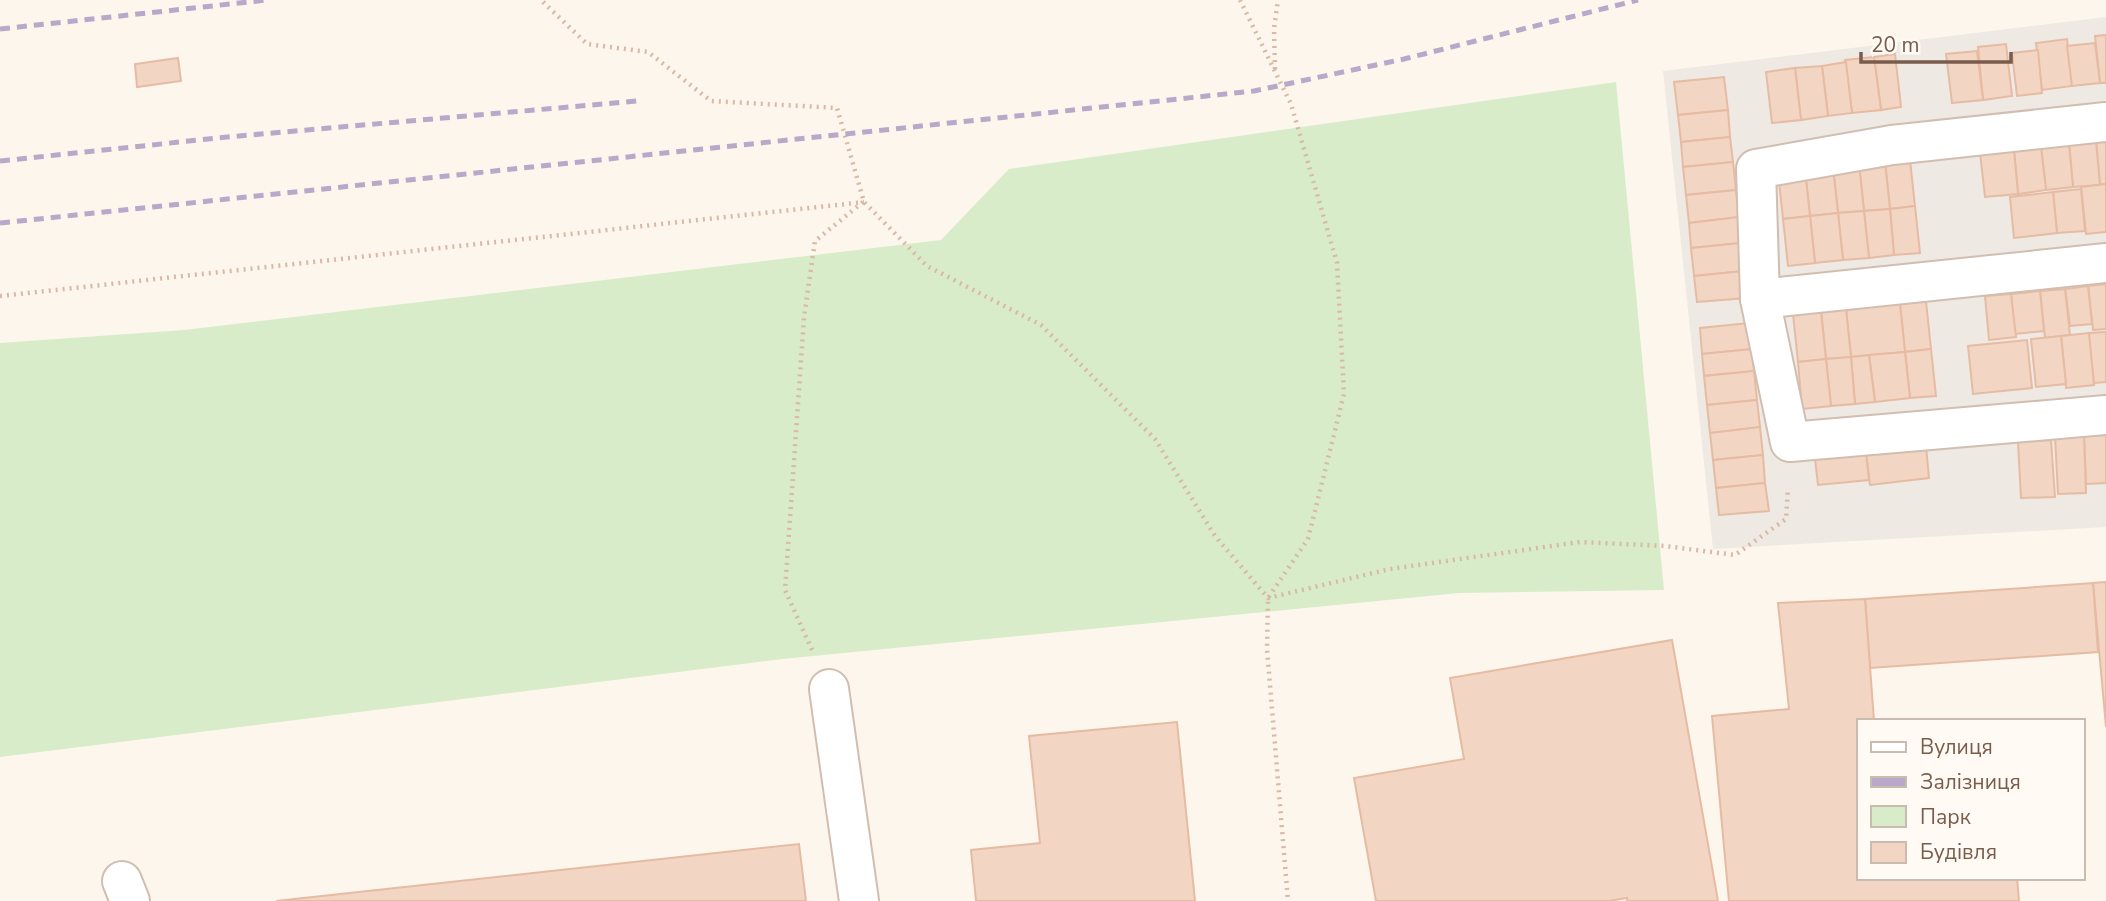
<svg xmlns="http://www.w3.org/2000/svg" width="2106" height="901" viewBox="0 0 2106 901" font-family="'Nunito Sans',sans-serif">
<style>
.industrial{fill:#efe9e4}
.green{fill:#d8ecc9}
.building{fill:#f3d5c3;stroke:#e6bba3;stroke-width:2}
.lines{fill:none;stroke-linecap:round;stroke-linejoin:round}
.minor-casing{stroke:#d1beb0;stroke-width:42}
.path{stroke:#d9b8a5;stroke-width:4.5;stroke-dasharray:2 5;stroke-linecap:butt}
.minor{stroke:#fff;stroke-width:38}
.rail{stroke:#b9a8c9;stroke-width:5;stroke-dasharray:10 7;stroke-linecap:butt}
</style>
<rect width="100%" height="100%" fill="#fdf6ec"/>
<polygon class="industrial" points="2106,17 2106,527 1713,549 1663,71"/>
<polygon class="green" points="1616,82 1664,590 1459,593 782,659 0,757 0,343 184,330 941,240 1009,169"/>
<g class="building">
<polygon points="2106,35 2106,83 2100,83 2095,36"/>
<polygon points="2067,39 2072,86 2042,90 2036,43"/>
<polygon points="2095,43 2100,83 2072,86 2067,46"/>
<polygon points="2006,44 2012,96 1983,100 1978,47"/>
<polygon points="2038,50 2042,93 2017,96 2012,53"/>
<polygon points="1977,51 1983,100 1952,103 1946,54"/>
<polygon points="1895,54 1901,107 1881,110 1874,57"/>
<polygon points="1874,57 1881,110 1852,113 1845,60"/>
<polygon points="178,58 181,81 137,87 135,64"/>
<polygon points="1846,62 1852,113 1828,116 1822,66"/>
<polygon points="1822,66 1828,116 1801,120 1795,68"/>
<polygon points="1795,68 1801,120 1772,123 1766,72"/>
<polygon points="1724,77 1728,110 1678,115 1674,82"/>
<polygon points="1728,110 1730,137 1681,142 1678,115"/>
<polygon points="1730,137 1733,162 1683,167 1681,142"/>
<polygon points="2106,140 2106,184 2100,185 2096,141"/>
<polygon points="2096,141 2100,185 2073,187 2069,144"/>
<polygon points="2069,144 2073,187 2046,190 2041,147"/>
<polygon points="2041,147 2046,190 2018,194 2014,150"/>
<polygon points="2014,150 2018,194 1985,197 1980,153"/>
<polygon points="1910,160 1915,206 1890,209 1885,162"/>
<polygon points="1733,162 1736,190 1686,195 1683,167"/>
<polygon points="1885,162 1890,209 1864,211 1859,164"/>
<polygon points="1859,164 1864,211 1838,213 1833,167"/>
<polygon points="1833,167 1838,213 1810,216 1805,170"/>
<polygon points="1805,170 1810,216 1783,219 1778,172"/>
<polygon points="2106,184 2106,232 2086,234 2081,187"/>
<polygon points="2081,189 2085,231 2057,233 2053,192"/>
<polygon points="1736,190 1739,217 1689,223 1686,195"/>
<polygon points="2053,192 2057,233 2014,238 2010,197"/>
<polygon points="1915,206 1920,253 1894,255 1890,209"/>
<polygon points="1890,209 1894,255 1869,258 1864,211"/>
<polygon points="1864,211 1869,258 1843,260 1838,213"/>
<polygon points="1838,213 1843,260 1815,263 1810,216"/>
<polygon points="1810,216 1815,263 1788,266 1783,219"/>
<polygon points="1739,217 1741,243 1691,248 1689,223"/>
<polygon points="1741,243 1744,271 1694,276 1691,248"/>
<polygon points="1744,271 1747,298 1697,302 1694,276"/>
<polygon points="2106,284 2106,329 2093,330 2088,286"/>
<polygon points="2088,286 2092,324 2070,326 2065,289"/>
<polygon points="2065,289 2070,335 2045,338 2040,291"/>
<polygon points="2040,291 2044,331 2015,334 2011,294"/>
<polygon points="2011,294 2016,337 1989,340 1985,296"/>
<polygon points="1926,301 1931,349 1905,352 1900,304"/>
<polygon points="1900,304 1905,352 1851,357 1846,309"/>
<polygon points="1846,309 1851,357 1826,359 1821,311"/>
<polygon points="1821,311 1826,359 1798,362 1793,314"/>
<polygon points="1749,323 1752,349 1702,354 1700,328"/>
<polygon points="2106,332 2106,382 2094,383 2088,333"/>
<polygon points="2089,333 2094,385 2066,388 2061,336"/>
<polygon points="2061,336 2066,384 2036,387 2031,339"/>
<polygon points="2027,340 2032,388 1973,394 1968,346"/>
<polygon points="1752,349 1754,371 1704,376 1702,354"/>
<polygon points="1931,349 1936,396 1910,398 1905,352"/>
<polygon points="1905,352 1910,398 1875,402 1869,355"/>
<polygon points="1869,355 1875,402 1855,404 1851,357"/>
<polygon points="1851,357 1855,404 1831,406 1826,359"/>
<polygon points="1826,359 1831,406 1802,409 1798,362"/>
<polygon points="1754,371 1757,400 1707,405 1704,376"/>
<polygon points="1757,400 1760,427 1710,433 1707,405"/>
<polygon points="1760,427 1763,455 1713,460 1710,433"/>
<polygon points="2106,435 2106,483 2086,484 2084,436"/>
<polygon points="2055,436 2084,436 2086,493 2058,494"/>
<polygon points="2051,440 2055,497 2021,498 2018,442"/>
<polygon points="1926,446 1929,478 1870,485 1866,453"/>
<polygon points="1866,453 1869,480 1818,485 1815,459"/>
<polygon points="1763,455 1765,483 1716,488 1713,460"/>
<polygon points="1765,483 1769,511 1719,515 1716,488"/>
<polygon points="2106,582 2106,727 2093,583"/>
<polygon points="2093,583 2098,652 1870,668 1865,599"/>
<polygon points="1865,599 1874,721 1859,721 1859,878 2017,878 2019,901 1729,901 1712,716 1789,709 1778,603"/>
<polygon points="1672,640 1718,901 1627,901 1627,898 1609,901 1376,901 1354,778 1464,759 1450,678"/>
<polygon points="1177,722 1195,901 976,901 971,850 1040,843 1029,736"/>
<polygon points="799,844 806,901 276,901"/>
</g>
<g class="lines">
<defs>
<g id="minor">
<polyline points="2106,122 1892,145 1756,169 1760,299 1790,442 2106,415"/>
<polyline points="1760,299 2106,263"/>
<polyline points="829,689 859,901"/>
<polyline points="122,881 130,901"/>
</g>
</defs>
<use href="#minor" class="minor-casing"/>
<g class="path">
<polyline points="1240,0 1291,104 1337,263 1344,394 1308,539 1268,598 1267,649 1288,901"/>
<polyline points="543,2 587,44 648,52 711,101 837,108 864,202 927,266 1041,325 1155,439 1215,536 1268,598 1390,569 1580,542 1665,546 1735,555 1786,519 1788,488"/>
<polyline points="1275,69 1274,28 1278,0"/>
<polyline points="0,296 864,202"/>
<polyline points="812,650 785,590 804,317 815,241 863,202"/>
</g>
<use href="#minor" class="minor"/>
<g class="rail">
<polyline points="0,29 267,0"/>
<polyline points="0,161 227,137 637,101"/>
<polyline points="0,223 1254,91 1404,59 1638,0"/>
</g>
</g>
<rect x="1857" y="719" width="228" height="161" fill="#fffaf3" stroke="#cabbb1" stroke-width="2"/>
<rect x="1871" y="742" width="35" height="10" fill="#ffffff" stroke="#cabbb1" stroke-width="2"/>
<text x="1920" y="754" font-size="21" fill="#7a5c4d">Вулиця</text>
<rect x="1871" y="777" width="35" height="10" fill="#b9a8c9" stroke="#cabbb1" stroke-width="2"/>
<text x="1920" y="789" font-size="21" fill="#7a5c4d">Залізниця</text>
<rect x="1871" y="806" width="35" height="21" fill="#d8ecc9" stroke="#cabbb1" stroke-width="2"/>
<text x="1920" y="824" font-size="21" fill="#7a5c4d">Парк</text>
<rect x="1871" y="842" width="35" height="21" fill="#f3d5c3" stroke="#cabbb1" stroke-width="2"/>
<text x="1920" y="859" font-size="21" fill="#7a5c4d">Будівля</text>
<path d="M1861 52v10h150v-10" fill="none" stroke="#7a5c4d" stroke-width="3.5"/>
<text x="1871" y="52" font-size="21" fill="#7a5c4d" stroke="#fffaf3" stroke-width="5" paint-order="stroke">20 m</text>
</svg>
